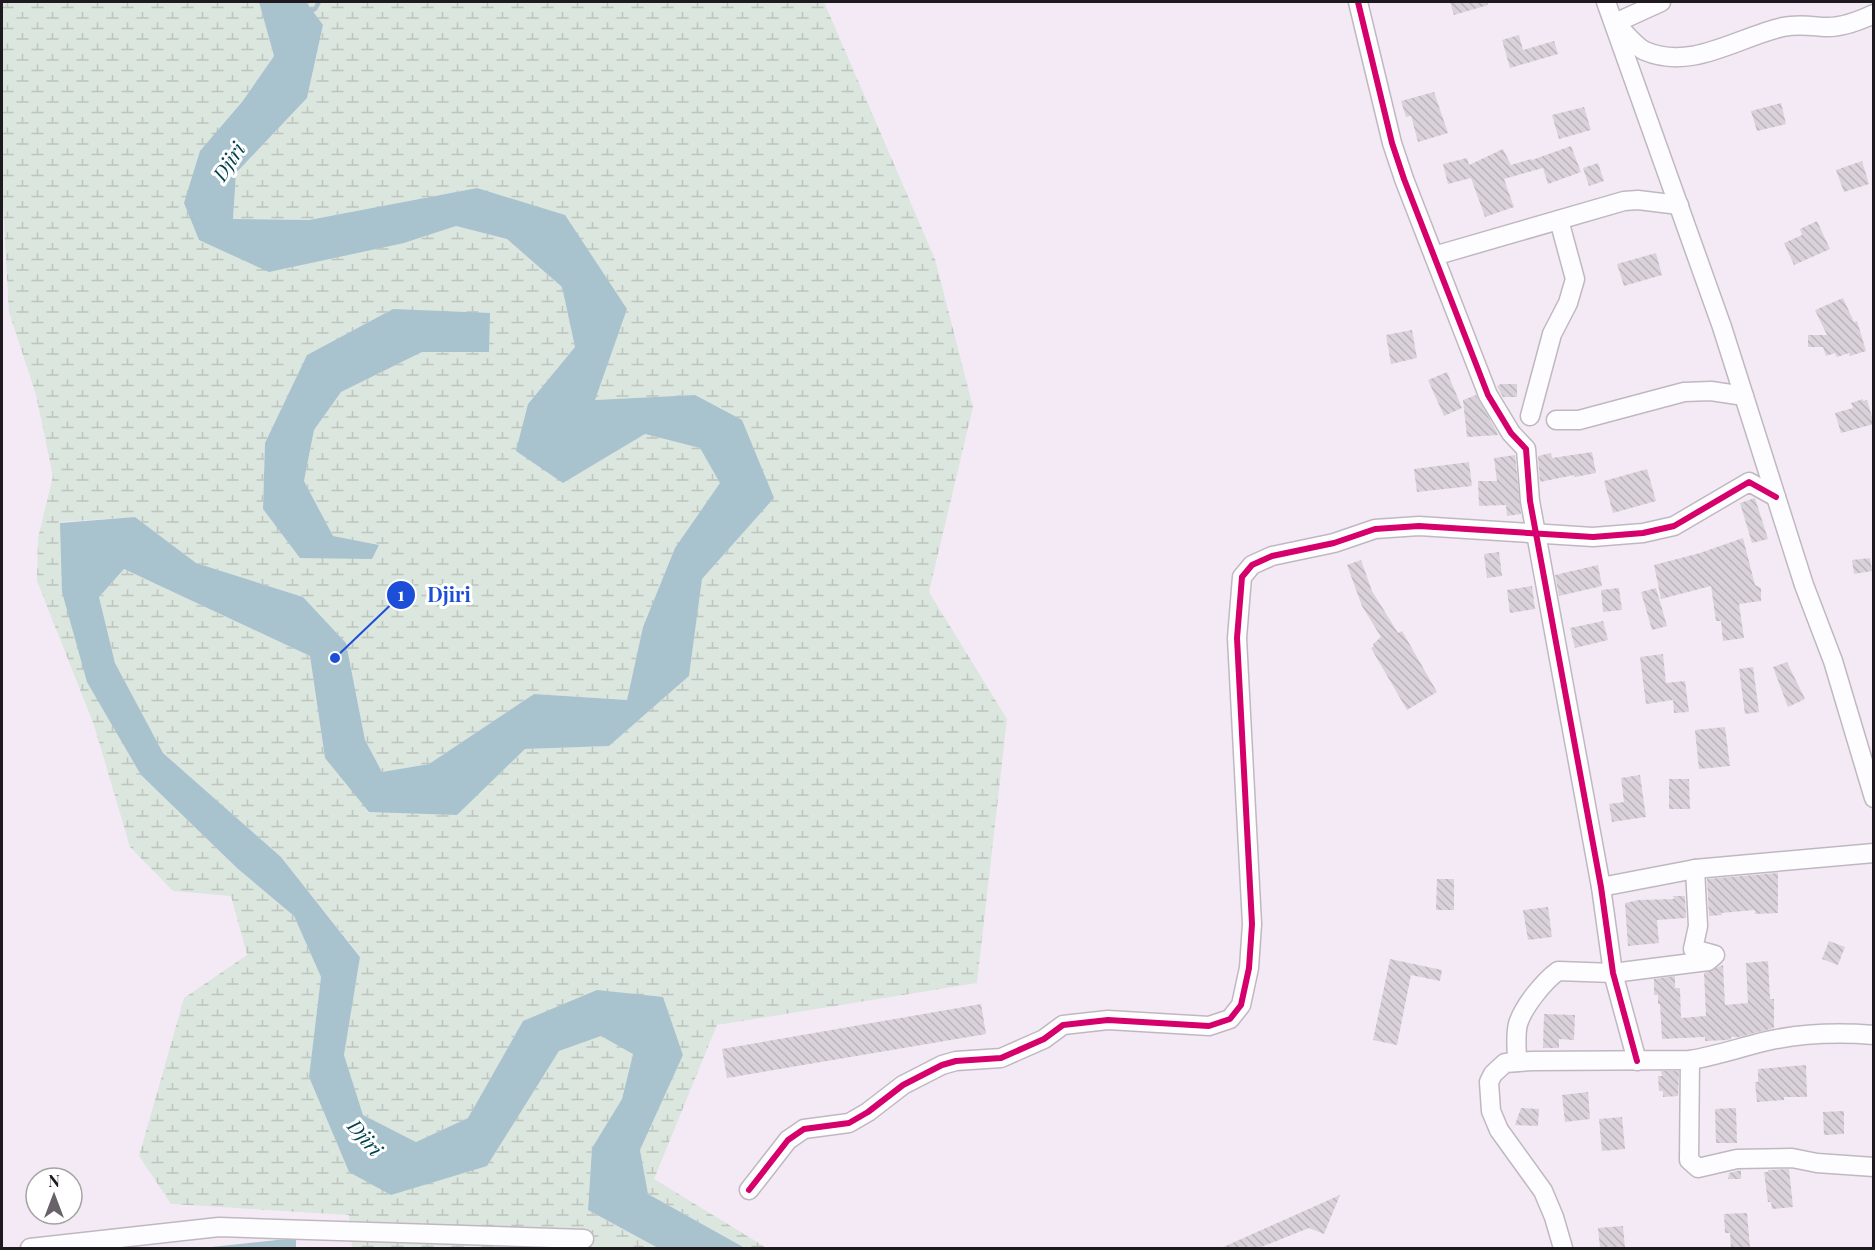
<svg xmlns="http://www.w3.org/2000/svg" width="1875" height="1250" viewBox="0 0 1875 1250" font-family="'Playfair Display',serif">
<style>
.green{fill:#dbe6de}
.wetland{fill:url(#wetland-marsh);fill-rule:evenodd}
.water{fill:#a8c3cd}
.lines{fill:none;stroke-linecap:round;stroke-linejoin:round}
.stream{stroke:#a8c3cd;stroke-width:4.5}
.building{fill:url(#building-back-hatch)}
.minor-casing{stroke:#c0b8c1;stroke-width:21}
.minor{stroke:#fdfcfe;stroke-width:18}
.cycleway-casing{stroke:#fff;stroke-width:10}
.cycleway{stroke:#d6006c;stroke-width:6}
.labels{text-anchor:middle;dominant-baseline:central;stroke-width:6;stroke-linejoin:round;paint-order:stroke}
.water-label{font-size:20px;font-style:italic;fill:#00424e;stroke:#fff}
.leader{fill:none;stroke:#1d4ed8;stroke-width:2}
.callout-dot{fill:#1d4ed8;stroke:#fff;stroke-width:2}
.mark-label{font-size:18px;text-anchor:middle;font-weight:bold;fill:#fff}
.callout-label{font-size:20px;text-anchor:middle;font-weight:bold;fill:#1d4ed8;stroke:#fff;stroke-width:6;stroke-linejoin:round;paint-order:stroke}
</style>
<defs>
<pattern id="wetland-marsh" width="20" height="14" patternUnits="userSpaceOnUse" patternTransform="scale(1.5)"><rect width="20" height="14" fill="#dbe6de"/><path d="M1 5h8M5 5V1M11 12h8M15 12V8" fill="none" stroke="#bcc5be"/></pattern>
<pattern id="building-back-hatch" width="6" height="6" patternUnits="userSpaceOnUse" patternTransform="scale(1.5)"><rect width="6" height="6" fill="#dad2da"/><path d="M-1 5l2 2M0 0l6 6M5-1l2 2" fill="none" stroke="#bbb4bb"/></pattern>
</defs>
<rect width="100%" height="100%" fill="#f4eaf5"/>
<polygon class="green" points="606,1233 637,1248 595,1248"/>
<g class="wetland">
<path d="M 2,2 L 259,2 L 274,56 L 242,102 L 199,240 L 404,243 L 456,226 L 508,239 L 562,287 L 575,347 L 528,404 L 563,483 L 645,434 L 700,448 L 721,483 L 675,548 L 643,627 L 627,700 L 534,694 L 429,764 L 382,772 L 365,740 L 346,643 L 303,597 L 196,563 L 135,517 L 60,522 L 141,775 L 238,869 L 294,916 L 321,977 L 309,1077 L 349,1172 L 487,1166 L 559,1051 L 601,1036 L 633,1053 L 622,1099 L 592,1148 L 588,1210 L 658,1248 L 637,1248 L 606,1233 L 595,1248 L 352,1248 L 349,1215 L 171,1204 L 139,1156 L 184,998 L 247,955 L 231,896 L 173,891 L 130,847 L 94,725 L 37,581 L 38,538 L 53,476 L 36,395 L 9,312 L 2,189 ZM 393,309 L 489,352 L 422,352 L 341,392 L 314,430 L 304,481 L 333,536 L 379,545 L 372,559 L 263,509 L 265,443 L 307,355 Z"/>
<polygon points="306,2 824,2 935,259 973,407 929,592 1007,719 977,983 717,1025 654,1179 767,1248 745,1248 648,1194 640,1150 683,1055 663,997 523,1021 468,1118 416,1142 363,1115 344,1055 360,956 281,857 163,753 115,663 99,597 124,569 310,656 325,758 457,815 525,749 609,746 689,676 702,579 774,498 695,395 594,400 627,309 477,188 309,220 233,219 236,173 307,98 323,26"/>
</g>
<g class="water">
<polygon points="259,2 306,2 323,25 307,98 236,173 233,219 309,220 477,188 565,215 627,309 595,400 695,395 742,420 774,498 702,579 689,676 609,746 525,749 457,815 369,812 325,758 310,656 124,569 99,597 115,663 163,753 281,857 360,957 344,1055 363,1115 416,1142 468,1118 523,1021 597,990 663,997 683,1055 640,1150 648,1194 745,1248 658,1248 588,1210 592,1148 622,1099 633,1054 601,1036 559,1051 487,1166 391,1195 349,1172 309,1077 321,977 294,916 238,869 141,775 87,682 62,592 60,523 135,517 196,563 303,597 346,643 365,740 382,772 429,764 534,694 627,700 643,627 675,548 720,483 700,448 645,434 563,483 516,451 528,404 575,347 562,287 507,239 456,226 404,243 269,272 199,240 184,203 200,151 242,102 274,56"/>
<polygon points="393,309 490,313 489,352 422,352 341,392 314,430 304,481 333,536 379,545 372,559 300,558 263,509 265,443 307,355"/>
<polygon points="296,1238 296,1248 202,1248"/>
</g>
<g class="lines">
<polyline class="stream" points="308,12 315,9 319,2"/>
</g>
<g class="building">
<polygon points="1450,2 1488,2 1488,5 1454,15"/>
<polygon points="1519,35 1523,50 1554,41 1558,54 1510,68 1502,40"/>
<polygon points="1434,92 1448,133 1418,142 1411,116 1406,117 1401,101"/>
<polygon points="1781,103 1786,124 1757,131 1751,111"/>
<polygon points="1584,107 1591,130 1559,139 1552,115"/>
<polygon points="1571,146 1581,172 1548,184 1543,168 1504,179 1514,207 1485,217 1471,178 1448,184 1443,164 1467,158 1469,165 1503,149 1511,165 1531,159 1532,160"/>
<polygon points="1862,161 1869,184 1844,192 1836,170"/>
<polygon points="1598,163 1604,181 1589,186 1583,168"/>
<polygon points="1817,221 1830,249 1794,265 1784,243 1802,235 1800,229"/>
<polygon points="1656,253 1662,275 1624,286 1617,264"/>
<polygon points="1843,298 1854,322 1857,321 1866,351 1850,356 1849,353 1837,357 1835,353 1826,356 1823,347 1808,347 1808,335 1827,335 1815,310"/>
<polygon points="1412,330 1417,358 1391,364 1386,335"/>
<polygon points="1447,372 1462,408 1444,416 1428,380"/>
<polygon points="1501,384 1517,384 1517,397 1503,397 1497,386"/>
<polygon points="1476,395 1497,432 1498,435 1467,437 1463,400"/>
<polygon points="1863,399 1863,401 1867,400 1874,424 1841,433 1835,413 1853,408 1851,403"/>
<polygon points="1592,452 1596,473 1575,477 1574,475 1540,482 1538,456 1551,453 1552,458"/>
<polygon points="1515,455 1521,514 1507,516 1506,505 1479,506 1478,481 1497,481 1494,458"/>
<polygon points="1469,462 1472,486 1417,492 1414,469"/>
<polygon points="1647,469 1656,501 1613,513 1604,481"/>
<polygon points="1755,498 1768,539 1752,543 1740,503"/>
<polygon points="1743,538 1755,585 1761,588 1761,601 1739,604 1744,638 1723,641 1721,621 1716,621 1711,586 1661,599 1654,565 1700,553"/>
<polygon points="1499,552 1502,576 1487,578 1484,554"/>
<polygon points="1870,558 1872,571 1854,574 1852,560"/>
<polygon points="1361,560 1372,591 1398,633 1402,631 1437,692 1407,710 1371,648 1374,646 1373,644 1381,637 1362,606 1347,565"/>
<polygon points="1598,565 1602,586 1559,596 1555,575"/>
<polygon points="1532,586 1535,609 1510,613 1507,590"/>
<polygon points="1619,588 1622,610 1603,612 1601,590"/>
<polygon points="1656,588 1667,626 1652,630 1641,592"/>
<polygon points="1603,621 1608,640 1575,648 1570,628"/>
<polygon points="1663,654 1666,683 1685,681 1689,712 1674,713 1673,700 1646,704 1640,657"/>
<polygon points="1787,662 1805,699 1788,707 1773,667"/>
<polygon points="1753,667 1759,712 1745,714 1739,669"/>
<polygon points="1725,727 1730,766 1699,769 1695,730"/>
<polygon points="1640,775 1646,817 1612,822 1609,804 1624,802 1621,778"/>
<polygon points="1669,779 1689,779 1690,809 1669,809"/>
<polygon points="1778,873 1778,913 1755,914 1755,910 1721,913 1722,915 1709,916 1707,879"/>
<polygon points="1437,879 1454,879 1454,910 1436,910"/>
<polygon points="1673,896 1685,896 1686,918 1657,920 1659,943 1628,946 1625,903 1639,900 1674,899"/>
<polygon points="1548,907 1552,937 1528,940 1523,910"/>
<polygon points="1829,941 1845,947 1838,965 1822,959"/>
<polygon points="1390,959 1442,970 1440,981 1411,975 1397,1045 1373,1040"/>
<polygon points="1768,961 1770,999 1774,999 1774,1028 1739,1037 1731,1037 1731,1039 1727,1040 1705,1041 1705,1037 1662,1039 1660,1004 1658,1004 1658,995 1654,995 1654,979 1675,976 1675,988 1680,988 1681,1018 1706,1016 1704,973 1723,965 1725,1005 1748,1003 1746,963"/>
<polygon points="981,1004 986,1034 727,1078 722,1049"/>
<polygon points="1544,1014 1575,1015 1574,1040 1559,1039 1559,1048 1543,1048"/>
<polygon points="1806,1065 1807,1097 1784,1097 1784,1100 1757,1102 1755,1082 1758,1082 1758,1069"/>
<polygon points="1661,1071 1679,1071 1678,1096 1663,1097 1663,1091 1659,1091 1658,1076 1662,1076"/>
<polygon points="1588,1092 1590,1119 1565,1122 1562,1095"/>
<polygon points="1521,1108 1539,1109 1538,1126 1515,1125"/>
<polygon points="1736,1108 1737,1143 1716,1143 1715,1109"/>
<polygon points="1844,1111 1844,1134 1824,1135 1823,1112"/>
<polygon points="1622,1117 1625,1149 1602,1151 1599,1119"/>
<polygon points="1789,1169 1793,1207 1772,1209 1771,1202 1768,1202 1764,1172 1768,1172 1768,1170"/>
<polygon points="1741,1170 1741,1179 1728,1179 1729,1173"/>
<polygon points="1340,1195 1324,1234 1309,1228 1259,1248 1221,1248"/>
<polygon points="1747,1213 1750,1248 1731,1248 1730,1233 1725,1233 1724,1214"/>
<polygon points="1623,1226 1625,1248 1600,1248 1598,1228"/>
</g>
<g class="lines">
<defs>
<g id="minor">
<polyline points="1358,2 1392,143 1404,179 1488,395 1511,433 1526,449 1530,501 1601,887 1613,973 1637,1061"/>
<polyline points="1606,2 1722,327 1804,585 1833,661 1874,798"/>
<polyline points="1615,23 1661,2"/>
<path d="M 1618,26 C 1626,34 1636,47 1645,51 C 1692,71 1738,37 1783,27 C 1798,24 1810,26 1825,27 C 1841,28 1859,21 1874,14"/>
<polyline points="1434,256 1624,201 1638,200 1679,205"/>
<polyline points="1530,416 1552,334 1568,303 1575,279 1559,220"/>
<polyline points="1556,420 1579,420 1684,392 1711,391 1744,396"/>
<polyline points="1601,887 1695,869 1874,853"/>
<polyline points="1690,1060 1689,1160 1698,1168 1737,1159 1792,1158 1817,1163 1874,1167"/>
<path d="M 1517,1062 C 1517,1050 1515,1035 1518,1024 C 1523,1007 1544,981 1558,971 L 1613,973 L 1708,961 L 1715,955 L 1693,949 L 1698,926 L 1695,869"/>
<polyline points="749,1190 788,1140 804,1129 849,1123 868,1112 903,1085 942,1065 956,1061 1001,1058 1044,1039 1063,1025 1108,1020 1209,1026 1230,1019 1241,1005 1249,968 1252,924 1237,638 1242,577 1252,565 1272,556 1334,543 1375,529 1419,526 1593,537 1643,533 1674,526 1749,482 1776,497"/>
<polyline points="30,1248 219,1227 584,1239"/>
<path d="M 1563,1248 L 1554,1217 L 1543,1191 L 1499,1130 L 1491,1111 L 1489,1082 L 1493,1074 L 1505,1063 L 1532,1061 L 1690,1060 C 1716,1056 1741,1047 1767,1041 C 1803,1033 1837,1032 1874,1035"/>
</g>
</defs>
<use href="#minor" class="minor-casing"/>
<use href="#minor" class="minor"/>
<defs>
<g id="cycleway">
<polyline points="1358,2 1392,143 1404,179 1488,395 1511,433 1526,449 1530,501 1601,887 1613,973 1637,1061"/>
<polyline points="749,1190 788,1140 804,1129 849,1123 868,1112 903,1085 942,1065 956,1061 1001,1058 1044,1039 1063,1025 1108,1020 1209,1026 1230,1019 1241,1005 1249,968 1252,924 1237,638 1242,577 1252,565 1272,556 1334,543 1375,529 1419,526 1593,537 1643,533 1674,526 1749,482 1776,497"/>
</g>
</defs>
<use href="#cycleway" class="cycleway-casing"/>
<use href="#cycleway" class="cycleway"/>
</g>
<g class="labels">
<g class="water-label">
<text transform="translate(228 161) rotate(-57)">Djiri</text>
<text transform="translate(366 1137) rotate(49)">Djiri</text>
</g>
</g>
<path class="leader" d="M335 658L401 595"/>
<g class="callout-dot">
<circle cx="335" cy="658" r="6"/>
<circle cx="401" cy="595" r="15"/>
</g>
<g class="mark-label">
<text x="401" y="601">1</text>
</g>
<g class="callout-label">
<text x="449" y="602">Djiri</text>
</g>
<rect width="1875" height="1250" fill="none" stroke="#1e181f" stroke-width="6"/>
<g transform="translate(54 1196)"><circle r="28" fill="#ffffff" stroke="#a5a3a5" stroke-width="1.5"/>
<path d="M0-4.5L10 22L0 15L-10 22Z" fill="#69626a"/>
<text y="-9" font-size="16" font-weight="bold" text-anchor="middle" fill="#1e181f">N</text>
</g>
</svg>
